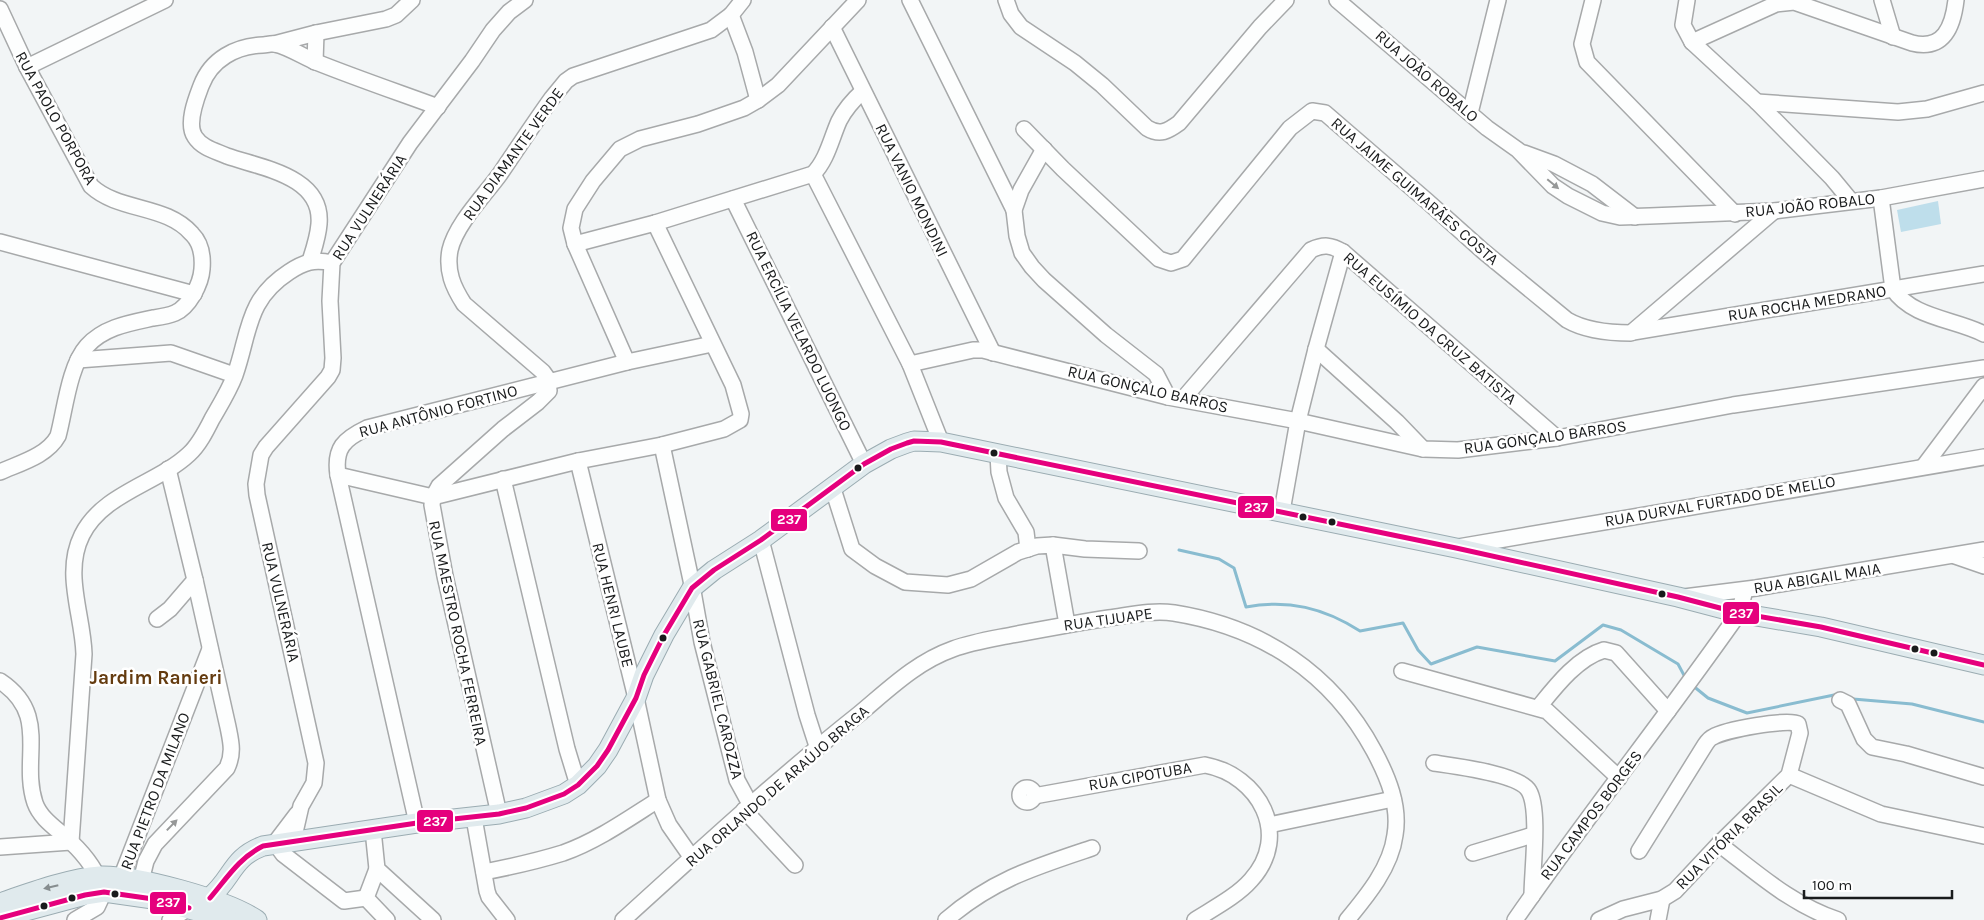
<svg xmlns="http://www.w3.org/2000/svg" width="1984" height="920" viewBox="0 0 1984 920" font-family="Karla,sans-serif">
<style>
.pitch{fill:#bedeeb}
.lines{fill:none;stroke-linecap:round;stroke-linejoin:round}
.stream{stroke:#89bcd0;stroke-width:3}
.minor-casing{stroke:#a7a9aa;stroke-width:18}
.major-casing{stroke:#9bacb2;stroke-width:21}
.minor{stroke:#fdfefe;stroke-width:15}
.major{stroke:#e0eaed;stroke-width:19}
.bus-1-casing{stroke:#fff;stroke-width:9}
.bus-1{stroke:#e5007d;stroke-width:5}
.oneway{fill:#969898}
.oneway2{fill:#868d8f}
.bus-dot{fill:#191b1c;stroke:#fff;stroke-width:2}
.labels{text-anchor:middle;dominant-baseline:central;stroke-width:5;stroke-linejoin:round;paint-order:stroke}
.street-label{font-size:16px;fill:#191b1c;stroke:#fff}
.quarter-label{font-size:19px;font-weight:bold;fill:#643b0f;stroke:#fff}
.line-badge{stroke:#fff;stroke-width:2}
.badge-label{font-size:14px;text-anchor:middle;font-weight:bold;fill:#fff}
</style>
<rect width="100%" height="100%" fill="#f2f5f6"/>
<polygon class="pitch" points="1938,201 1941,224 1901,232 1897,210"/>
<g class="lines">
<g class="stream">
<path d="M 1179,550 L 1219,559 L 1234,568 L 1246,607 C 1288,599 1324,608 1360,631 L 1403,623 L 1418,650 L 1431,664 L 1477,647 L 1555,661 L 1603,625 L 1621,630 L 1678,664 L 1686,679"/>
<polyline points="1692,685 1708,698 1747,713 1834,695"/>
<polyline points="1853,699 1912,704 1984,722"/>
</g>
<defs>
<g id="minor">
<polyline points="910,0 1014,210"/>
<path d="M 1006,0 L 1011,14 L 1021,27 L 1075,63 L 1102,85 L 1147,128 C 1160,136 1168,131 1179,123 L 1260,27 L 1286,0"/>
<polyline points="1337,0 1487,128 1518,150 1553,186 1568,196 1602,213 1620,217 1650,216 1774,211 1881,198 1984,179"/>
<polyline points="1593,0 1582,44 1587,62 1735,214"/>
<polyline points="1687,0 1683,25 1692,42 1757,102 1832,178 1851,201"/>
<polyline points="1882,0 1893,37"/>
<path d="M 0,9 L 27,67 L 91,186 C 119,212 166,204 192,234 C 201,243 203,257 202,269 C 201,284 189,307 175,313 C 168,316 160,317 153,318 C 130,323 104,327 87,346 C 69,366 65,410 58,436 C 47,456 20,463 0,472"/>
<polyline points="731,15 745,52 758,100"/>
<polyline points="832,27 993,353"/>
<path d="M 1692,42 L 1776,4 L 1794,2 L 1912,43 C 1944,51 1953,26 1956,0"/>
<polyline points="274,44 316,33 386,19 396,15 412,0"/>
<polyline points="315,62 316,33"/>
<polyline points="27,67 165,0"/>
<polyline points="1757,102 1898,112 1927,109 1984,93"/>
<polyline points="1470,113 1498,0"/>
<path d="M 1024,129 L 1063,169 L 1159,259 L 1171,263 L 1183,259 L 1290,128 L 1312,111 L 1325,113 L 1427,201 L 1483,251 L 1567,320 C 1586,331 1609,333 1631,333 L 1774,211"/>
<polyline points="1044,149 1021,190 1014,210 1017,236 1022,253 1032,267 1044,280 1106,335 1156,374 1168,397"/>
<polyline points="1524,153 1554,164 1592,184 1635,217"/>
<polyline points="813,174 910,364 941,442"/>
<path d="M 1881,198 L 1893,289 C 1912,318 1955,319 1984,334"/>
<polyline points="733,199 864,464"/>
<polyline points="0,242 194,294"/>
<path d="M 575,244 L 655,223 L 813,174 C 827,160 831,139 839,121 C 845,109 853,100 863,91"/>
<path d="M 310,261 C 314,249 318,237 319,224 C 323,176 261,168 227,156 C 216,151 202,148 195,137 C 186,124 196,99 201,86 C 211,59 236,46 263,45 C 267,45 271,43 275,44 C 287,46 304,57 316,62 C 356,78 397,92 438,107"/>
<polyline points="1633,332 1984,274"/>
<polyline points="1316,349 1397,422 1423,449"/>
<polyline points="78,360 171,353 234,375"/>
<polyline points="627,362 575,244 571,228 575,209 593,181 620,149 640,139 698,124 744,108 758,100 778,85 858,0"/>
<polyline points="910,364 973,350 983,350 1168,397 1298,421 1423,449 1458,450 1557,438 1733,405 1984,368"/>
<path d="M 1183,399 L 1311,250 C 1324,244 1331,245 1343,252 L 1557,438"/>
<polyline points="662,445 691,580 702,642 737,780 750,804"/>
<polyline points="998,454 999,472 1006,498 1026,532 1028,549"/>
<polyline points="578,461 636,698 658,800 669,825 692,858"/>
<polyline points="1924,466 1984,386"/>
<polyline points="338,475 433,497 578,461 662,445 724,429 740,420 741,414 733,385 655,223"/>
<polyline points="503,479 567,749 578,785"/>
<polyline points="833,489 852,549 875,566 905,582 948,585 971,579 1018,552 1037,546 1053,545 1067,624"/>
<polyline points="1282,511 1298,421 1316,349 1343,252"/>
<polyline points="761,540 807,715 817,746"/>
<polyline points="1053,545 1085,549 1139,551"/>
<polyline points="1458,547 1984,457"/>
<polyline points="1955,556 1984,566"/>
<polyline points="1684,597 1756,588 1984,550"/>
<polyline points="157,619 170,609 195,580 168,469"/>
<polyline points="1402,671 1547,711 1619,778"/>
<path d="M 0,681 C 51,715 20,758 35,803 C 41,820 59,830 71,842 C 86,856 98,873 104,892 L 97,907 L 75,920"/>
<polyline points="1840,700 1848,704 1864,739 1872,747 1906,754 1984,777"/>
<path d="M 1538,708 C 1555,687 1577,658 1604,650 L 1616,653 L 1668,711"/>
<path d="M 1434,763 C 1454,766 1520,774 1529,791 C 1540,810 1532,872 1532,896"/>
<polyline points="1789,775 1881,814 1984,836"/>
<circle cx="1027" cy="795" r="7"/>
<path d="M 1034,796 L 1205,765 C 1259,775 1292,835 1251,880 C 1237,896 1214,908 1195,920"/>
<polyline points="744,810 795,865"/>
<polyline points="297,814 275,843 283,854 344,901 366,898"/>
<path d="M 499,814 L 445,576 L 432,505 L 433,497 L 439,486 L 503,429 L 538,402 L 549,391 L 548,379 L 543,372 L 464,304 C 453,287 446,271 450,250 C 456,224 484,196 500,174 C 517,149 534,123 552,98 L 566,81 L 573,76 L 711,30 L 731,15 L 743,0"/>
<polyline points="474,818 487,891 489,897 507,920"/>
<path d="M 417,823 L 338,475 C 334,448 344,439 367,428 L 627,362 L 712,344"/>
<polyline points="1269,825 1393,799"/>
<polyline points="373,830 377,869 433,920"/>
<polyline points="293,841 301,806 314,783 316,763 257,495 256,484 261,455 266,447 328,377 332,370 333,358 330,301 332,263 410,143 472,61 493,30 509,12 525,0"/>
<path d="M 71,842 L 84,654 C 83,615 63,573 82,535 C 103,493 157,484 189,454 C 199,445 206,431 212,419 C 220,405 229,391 235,375 C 250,332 246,300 289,272 C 304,262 314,259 332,263"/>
<path d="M 1719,844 C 1757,873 1792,905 1838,920"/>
<polyline points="0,847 71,842"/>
<polyline points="1473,853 1533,835"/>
<polyline points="377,869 366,898 387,920"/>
<path d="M 484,872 C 510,867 537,861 563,853 C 597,841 628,819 658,800"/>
<polyline points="121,878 210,649"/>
<path d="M 141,881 L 146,861 L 155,844 L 227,768 C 234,753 231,742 228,727 L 195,580"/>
<polyline points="170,920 189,908"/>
<path d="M 623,920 C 700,850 777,779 859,714 C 888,690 916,662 953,649 C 972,642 992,639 1012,635 C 1044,629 1076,623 1109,618 C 1131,615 1152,610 1174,613 C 1262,627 1332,673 1374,751 C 1388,777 1400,806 1395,835 C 1391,867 1367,896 1347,920"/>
<path d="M 946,920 C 992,880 1035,867 1092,848"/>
<path d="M 1515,920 C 1587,816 1666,717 1739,613 L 1745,590"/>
<path d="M 1599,920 L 1623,909 L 1662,899 L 1675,891 L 1719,844 L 1789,775 L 1800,733 L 1798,724 C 1789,718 1724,730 1713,737 C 1710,738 1707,742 1705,745 L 1639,851"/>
<polyline points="1658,920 1662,899"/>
</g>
<g id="major">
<path d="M 0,903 C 29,893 70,878 100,876 C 137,875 226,899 257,920"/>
<path d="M 189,908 C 196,905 204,902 210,897 C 233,878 231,858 263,846 L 417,823 L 499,814 L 526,808 L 564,794 L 578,785 L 597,766 L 608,750 L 636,698 L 644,675 L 664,635 L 692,588 L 714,570 L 761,540 L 864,464 L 891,449 L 907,443 L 914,441 L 941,442 L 1456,548 L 1678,597 L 1739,613 L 1821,627 L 1984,665"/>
<polyline points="0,918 85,895 104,892 153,899 229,920"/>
</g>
</defs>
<use href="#minor" class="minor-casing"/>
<use href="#major" class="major-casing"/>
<use href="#minor" class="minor"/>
<use href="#major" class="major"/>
<defs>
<g id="bus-1">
<path d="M 210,898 C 227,878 239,858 263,846 L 417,823 L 499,814 L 526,808 L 564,794 L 578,785 L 597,766 L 608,750 L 636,698 L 644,675 L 664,635 L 692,588 L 714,570 L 761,540 L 864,464 L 891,449 L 907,443 L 914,441 L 941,442 L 1456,548 L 1678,597 L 1739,613 L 1821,627 L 1984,665"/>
<polyline points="0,918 85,895 104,892 153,899 189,908"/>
</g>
</defs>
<use href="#bus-1" class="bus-1-casing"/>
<use href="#bus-1" class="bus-1"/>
</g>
<defs><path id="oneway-solid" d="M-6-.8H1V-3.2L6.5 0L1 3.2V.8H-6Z" transform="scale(1.25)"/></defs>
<g class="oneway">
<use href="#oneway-solid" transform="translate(1553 184) rotate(40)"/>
<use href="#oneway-solid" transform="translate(172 825) rotate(-46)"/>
</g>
<use class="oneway2" href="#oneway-solid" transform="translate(51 887) rotate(167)"/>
<g class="bus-dot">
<circle cx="994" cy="453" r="4.5"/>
<circle cx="858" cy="468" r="4.5"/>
<circle cx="1303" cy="517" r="4.5"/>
<circle cx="1332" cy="522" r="4.5"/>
<circle cx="1662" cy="594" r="4.5"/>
<circle cx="663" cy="638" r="4.5"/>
<circle cx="1915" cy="649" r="4.5"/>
<circle cx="1934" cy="653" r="4.5"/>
<circle cx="115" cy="894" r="4.5"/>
<circle cx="72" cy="898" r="4.5"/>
<circle cx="44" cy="906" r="4.5"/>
</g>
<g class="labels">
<g class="street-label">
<text transform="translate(1427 76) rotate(41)">RUA JOÃO ROBALO</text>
<text transform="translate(56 118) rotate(61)">RUA PAOLO PORPORA</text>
<text transform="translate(513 154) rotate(-54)">RUA DIAMANTE VERDE</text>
<text transform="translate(912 190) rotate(64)">RUA VANIO MONDINI</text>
<text transform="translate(1415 191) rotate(41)">RUA JAIME GUIMARÃES COSTA</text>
<text transform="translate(1810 205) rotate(-6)">RUA JOÃO ROBALO</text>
<text transform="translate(369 207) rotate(-57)">RUA VULNERÁRIA</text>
<text transform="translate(1807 303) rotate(-9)">RUA ROCHA MEDRANO</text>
<text transform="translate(1430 328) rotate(41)">RUA EUSÍMIO DA CRUZ BATISTA</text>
<text transform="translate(799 331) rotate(64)">RUA ERCÍLIA VELARDO LUONGO</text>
<text transform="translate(1148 389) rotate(13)">RUA GONÇALO BARROS</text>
<text transform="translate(438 411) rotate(-15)">RUA ANTÔNIO FORTINO</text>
<text transform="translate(1545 437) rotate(-8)">RUA GONÇALO BARROS</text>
<text transform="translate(1720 501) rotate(-10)">RUA DURVAL FURTADO DE MELLO</text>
<text transform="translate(1817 578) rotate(-9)">RUA ABIGAIL MAIA</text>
<text transform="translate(281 602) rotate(77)">RUA VULNERÁRIA</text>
<text transform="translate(613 605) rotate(76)">RUA HENRI LAUBE</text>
<text transform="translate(1108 619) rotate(-8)">RUA TIJUAPE</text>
<text transform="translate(458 633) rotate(78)">RUA MAESTRO ROCHA FERREIRA</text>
<text transform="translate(718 699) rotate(76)">RUA GABRIEL CAROZZA</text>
<text transform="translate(1140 776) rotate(-10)">RUA CIPOTUBA</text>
<text transform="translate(777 786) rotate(-41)">RUA ORLANDO DE ARAÚJO BRAGA</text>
<text transform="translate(155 791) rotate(-69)">RUA PIETRO DA MILANO</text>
<text transform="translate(1591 815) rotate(-53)">RUA CAMPOS BORGES</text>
<text transform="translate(1729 836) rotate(-45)">RUA VITÓRIA BRASIL</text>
</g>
<g class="quarter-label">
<text x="156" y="678">Jardim Ranieri</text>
</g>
</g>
<g class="line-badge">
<rect x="1237" y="495" width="38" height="24" rx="5" fill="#e5007d"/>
<rect x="770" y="508" width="38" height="24" rx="5" fill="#e5007d"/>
<rect x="1722" y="601" width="38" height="24" rx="5" fill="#e5007d"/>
<rect x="416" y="809" width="38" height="24" rx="5" fill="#e5007d"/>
<rect x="149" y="891" width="38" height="24" rx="5" fill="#e5007d"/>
</g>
<g class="badge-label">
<text x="1256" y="512">237</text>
<text x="789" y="524">237</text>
<text x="1741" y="618">237</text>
<text x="435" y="826">237</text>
<text x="168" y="907">237</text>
</g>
<path d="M1804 890v8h148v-8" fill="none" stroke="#191b1c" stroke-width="2.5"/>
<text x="1812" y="890" font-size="15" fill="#191b1c" stroke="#ffffff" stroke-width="4" paint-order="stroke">100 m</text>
</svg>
